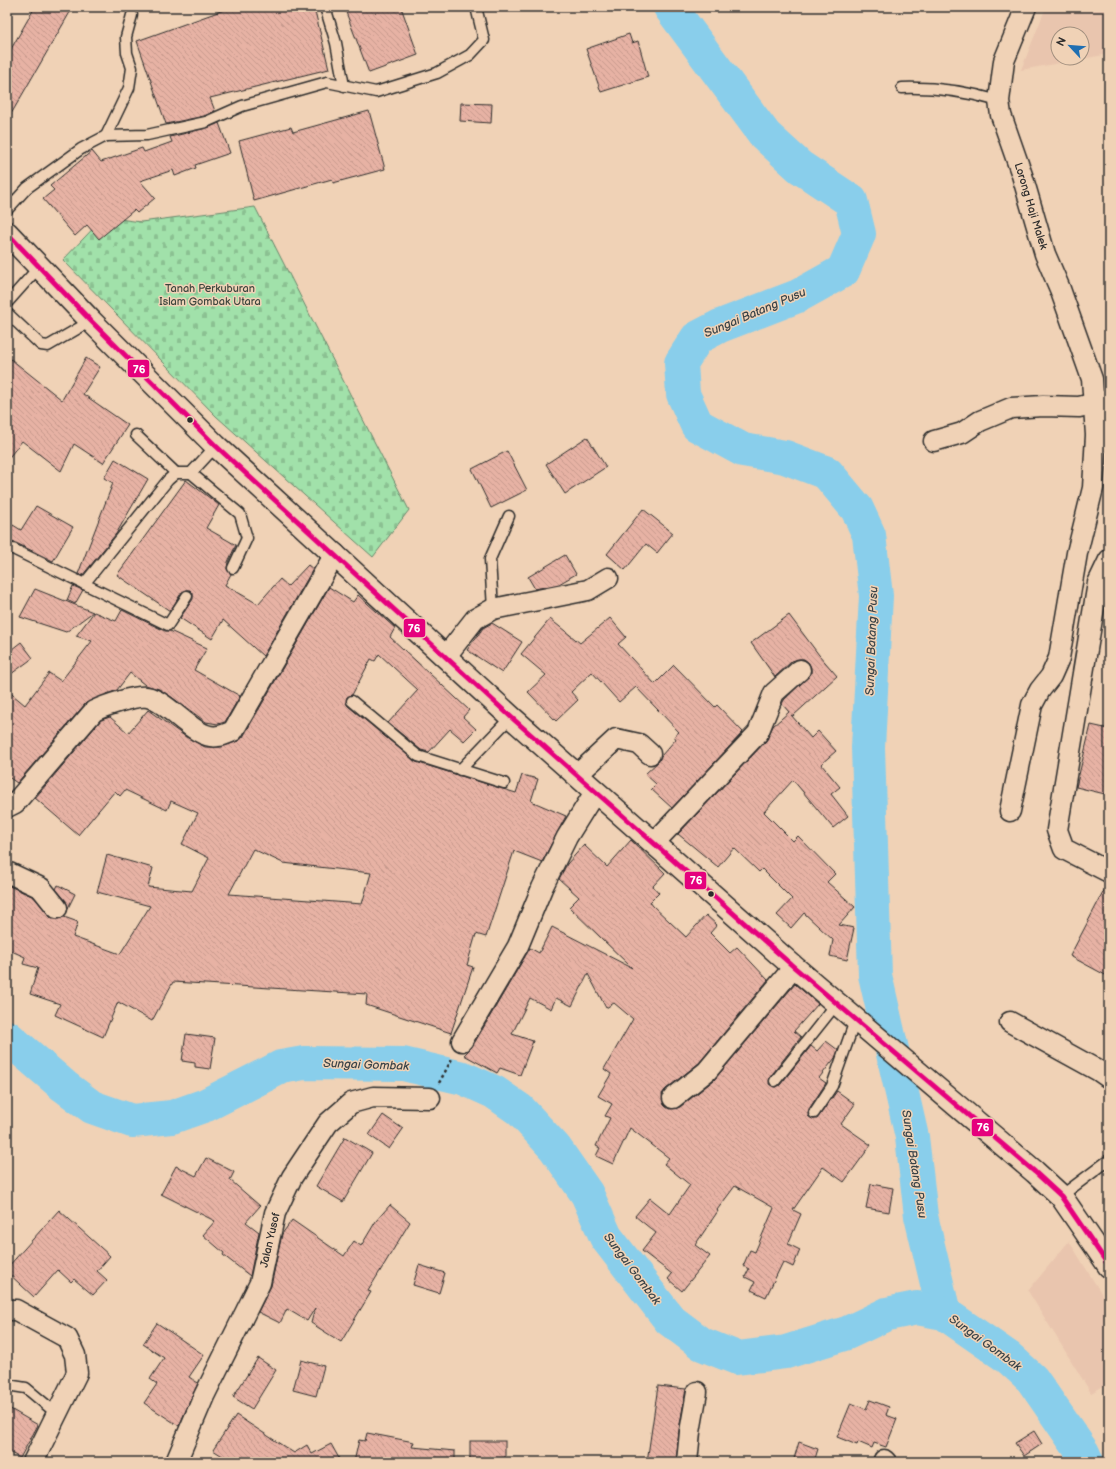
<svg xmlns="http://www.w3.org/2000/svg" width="1116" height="1469" viewBox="0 0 1116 1469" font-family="'Balsamiq Sans',sans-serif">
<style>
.built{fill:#e9c5ae;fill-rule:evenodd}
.cemetery{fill:url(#cemetery-stones);stroke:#66866a}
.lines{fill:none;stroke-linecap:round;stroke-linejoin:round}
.river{stroke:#89ceeb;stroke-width:34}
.building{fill:url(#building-back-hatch);stroke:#2b2b2b;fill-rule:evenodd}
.lane-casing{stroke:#2b2b2b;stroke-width:13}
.street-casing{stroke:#2b2b2b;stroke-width:23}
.secondary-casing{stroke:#2b2b2b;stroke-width:25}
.path{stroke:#2b2b2b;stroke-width:2.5;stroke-dasharray:3 3;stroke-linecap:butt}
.lane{stroke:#f0d2b6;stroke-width:10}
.street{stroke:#f0d2b6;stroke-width:20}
.secondary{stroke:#f0d2b6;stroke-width:22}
.bus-1-casing{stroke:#f0d2b6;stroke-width:8}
.bus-1{stroke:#e5007d;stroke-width:5}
.bus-dot{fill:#2b2b2b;stroke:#f0d2b6;stroke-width:1.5}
.labels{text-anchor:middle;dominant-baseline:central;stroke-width:3;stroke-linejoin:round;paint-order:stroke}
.street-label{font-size:11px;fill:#2b2b2b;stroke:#f0d2b6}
.park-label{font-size:11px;fill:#3d463e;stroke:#f0d2b6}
.water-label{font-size:12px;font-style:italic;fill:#394348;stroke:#f0d2b6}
.line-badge{stroke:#f0d2b6;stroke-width:1.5}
.badge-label{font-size:11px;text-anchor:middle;font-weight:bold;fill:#fff}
</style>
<defs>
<pattern id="cemetery-stones" width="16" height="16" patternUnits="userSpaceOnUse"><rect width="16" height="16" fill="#a1e1aa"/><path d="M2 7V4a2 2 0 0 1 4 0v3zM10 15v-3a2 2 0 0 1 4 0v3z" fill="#8bc192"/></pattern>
<pattern id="building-back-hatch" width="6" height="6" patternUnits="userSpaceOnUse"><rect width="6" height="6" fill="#e7b2a4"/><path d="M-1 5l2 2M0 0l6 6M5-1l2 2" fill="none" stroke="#c6998d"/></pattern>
</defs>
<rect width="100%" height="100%" fill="#f0d2b6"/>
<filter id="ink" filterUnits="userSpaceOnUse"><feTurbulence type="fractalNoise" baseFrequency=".025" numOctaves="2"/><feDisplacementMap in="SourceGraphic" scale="8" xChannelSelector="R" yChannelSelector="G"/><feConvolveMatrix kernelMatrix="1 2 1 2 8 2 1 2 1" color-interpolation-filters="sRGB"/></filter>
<g filter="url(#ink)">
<g class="built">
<path d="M 1046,7 L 1109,7 L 1109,54 L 1021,70 ZM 1058,34 L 1082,34 L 1082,58 L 1058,58 Z"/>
<polygon points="1069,1241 1109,1306 1109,1383 1091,1393 1028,1291"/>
</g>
<polygon class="cemetery" points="255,207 409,510 373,557 216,416 63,260 104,217 141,222"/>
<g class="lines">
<g class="river">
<polyline points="670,7 765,135 800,167 851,201 859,234 843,271 798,296 720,326 697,338 681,363 683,394 697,425 743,450 785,457 827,473 857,509 869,535 876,596 868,747 875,975 912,1137 921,1216 944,1313"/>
<polyline points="7,1037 64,1086 92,1107 132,1121 172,1117 206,1105 281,1067 304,1063 403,1064 463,1078 494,1092 520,1110 555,1148 587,1194 606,1237 670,1320 702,1344 737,1358 786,1352 847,1333 887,1314 917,1308 944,1313 1009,1358 1032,1379 1083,1453 1087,1462"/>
</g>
</g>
<g class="building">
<polygon points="35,7 73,7 7,121 7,56"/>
<polygon points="232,7 314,7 329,69 210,98 215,111 204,116 166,124 137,41"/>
<polygon points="344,7 401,7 418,55 369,73"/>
<polygon points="629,34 632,43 638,41 648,77 601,92 586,49"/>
<polygon points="461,103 492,104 491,123 460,121"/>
<polygon points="369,111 385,169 333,183 332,179 254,201 239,141 291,127 293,132"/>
<polygon points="219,123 230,153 195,165 196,168 175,176 173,170 140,181 155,198 137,213 134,210 99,239 87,225 75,236 43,199 54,190 50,186 92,151 101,162 142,148 144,152 172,142 170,137 207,128"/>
<polygon points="7,356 62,400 86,358 100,367 83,394 128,425 103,463 74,444 61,471 22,441 7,460"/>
<polygon points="587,437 606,467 565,494 546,464"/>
<polygon points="507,451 527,490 491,508 472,469"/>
<polygon points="115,459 148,479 116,534 82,576 78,574 113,483 104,478"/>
<polygon points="186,480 219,505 206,528 236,545 228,562 227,569 231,574 225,585 258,604 280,579 288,586 308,565 313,569 263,656 223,620 212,639 180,618 193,599 193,593 190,590 187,590 182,592 170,611 117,575"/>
<polygon points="36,506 73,527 53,561 16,543 7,542 7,536 13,525 21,530"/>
<polygon points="643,509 673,533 657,553 646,544 625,570 607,554"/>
<polygon points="565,555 576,574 559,584 535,589 528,577"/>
<polygon points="73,586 83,590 75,604 67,600"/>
<path d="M 329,587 L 353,602 L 358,595 L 395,628 L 390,637 L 469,710 L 463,717 L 476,729 L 464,741 L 450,729 L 429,752 L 421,750 L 388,723 L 418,690 L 379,654 L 375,661 L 371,659 L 352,695 L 347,697 L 346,703 L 348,706 L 416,762 L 516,793 L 522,775 L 538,779 L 531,801 L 566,816 L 542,862 L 514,851 L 486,937 L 476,934 L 467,965 L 473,967 L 451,1033 L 366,1005 L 367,994 L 173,982 L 152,1021 L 118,1002 L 103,1037 L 55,1015 L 60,1004 L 30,994 L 38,968 L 23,964 L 25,957 L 7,949 L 7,885 L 34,897 L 52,919 L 58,919 L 64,917 L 78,922 L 73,937 L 120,954 L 150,906 L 97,892 L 107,855 L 153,868 L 148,887 L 192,891 L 209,858 L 182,844 L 198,813 L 171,801 L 167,810 L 125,790 L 120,796 L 115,791 L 78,835 L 35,798 L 101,720 L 110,717 L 128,733 L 148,710 L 186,737 L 205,747 L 222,747 L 238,741 L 243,737 ZM 253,849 L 283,863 L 371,873 L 362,904 L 229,894 Z"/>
<polygon points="35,589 93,612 66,632 20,617"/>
<polygon points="122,610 165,631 170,631 207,648 194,670 240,696 225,722 218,724 206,722 170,696 159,689 145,685 130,673 117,690 86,703 17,783 7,776 7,690 25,705 49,673 61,681 92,641 76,636 94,612 116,621"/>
<polygon points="789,615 819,655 837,676 793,716 791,715 811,738 818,731 836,751 821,764 840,787 831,794 848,816 833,828 793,780 764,812 793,841 798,836 835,874 827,882 855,907 839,925 854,928 847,960 830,956 833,940 804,913 791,928 777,915 792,899 762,869 759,872 734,848 718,867 678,834 766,741 773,726 789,712 782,704 784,700 811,674 811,668 809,663 804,659 798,659 792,661 775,677 751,643"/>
<polygon points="610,618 626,637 618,644 655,684 674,665 715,707 717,705 743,732 672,808 651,789 656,784 645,774 659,761 661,756 676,739 674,736 679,732 636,687 619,702 592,672 571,692 578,700 556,721 528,692 546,675 521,654 550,619 580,643"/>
<polygon points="492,623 522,642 502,673 467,650 483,628"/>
<polygon points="21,642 33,658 7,677 7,653"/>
<polygon points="1091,725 1109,729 1109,795 1076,787"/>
<polygon points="631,840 665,873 653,886 659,893 650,902 653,906 686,937 706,915 717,925 710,933 730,953 737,947 768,980 699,1063 666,1089 662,1094 664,1105 669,1109 680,1107 714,1080 795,984 818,1004 794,1031 801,1037 770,1077 769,1084 774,1087 780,1085 811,1046 817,1051 826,1041 838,1050 835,1058 819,1078 826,1083 809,1109 808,1116 813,1119 817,1119 837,1091 855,1104 841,1124 871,1145 844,1182 823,1167 793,1210 801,1214 788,1244 800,1250 793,1267 783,1262 766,1297 751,1290 755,1282 745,1277 749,1269 743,1266 750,1250 755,1252 774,1208 735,1186 717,1210 718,1211 695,1245 710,1256 682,1291 668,1279 672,1274 642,1251 656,1233 635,1216 650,1198 670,1214 690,1185 664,1164 669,1158 630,1128 613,1164 596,1156 600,1148 596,1146 610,1118 605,1116 612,1104 598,1096 611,1074 604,1069 633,1019 614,1003 606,1008 588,974 572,1006 556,998 551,1009 530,998 512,1034 533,1041 520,1075 500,1068 497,1073 464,1055 472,1047 530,948 539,953 552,927 632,968 569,907 579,897 559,879 567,864 584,845 607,867"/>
<polygon points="1108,883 1109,883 1109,977 1070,956"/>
<polygon points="58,885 75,894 68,908 66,901 56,889"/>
<polygon points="186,1034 215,1038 210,1069 195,1067 195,1063 182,1061"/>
<polygon points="383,1115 403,1129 389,1149 369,1135"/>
<polygon points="345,1137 372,1153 343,1202 316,1186"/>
<polygon points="206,1158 234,1172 230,1180 260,1206 246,1222 259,1232 250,1276 223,1255 224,1253 203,1235 215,1221 161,1194 176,1166 196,1176"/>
<polygon points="871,1184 893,1188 889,1212 866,1208"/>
<polygon points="390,1205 410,1222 368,1291 371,1292 341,1342 311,1323 315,1308 307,1321 287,1309 280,1323 258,1312 271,1286 282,1234 292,1220 344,1256 354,1241 361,1246 376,1221"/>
<polygon points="59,1210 110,1256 97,1271 107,1280 93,1295 74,1279 71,1282 58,1270 34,1297 7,1272 7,1268"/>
<polygon points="419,1265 445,1273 439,1293 413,1285"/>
<polygon points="157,1323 204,1355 189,1377 198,1383 179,1426 144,1403 157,1384 150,1379 164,1358 143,1344"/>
<polygon points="258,1358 276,1370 252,1409 233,1397"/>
<polygon points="301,1360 324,1366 316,1396 293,1390"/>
<polygon points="658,1386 686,1389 679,1430 676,1462 647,1462"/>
<polygon points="870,1400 889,1407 886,1415 897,1419 886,1447 874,1443 872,1448 858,1442 857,1445 837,1437 851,1403 866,1409"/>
<polygon points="7,1407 38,1425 20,1458 7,1451"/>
<polygon points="236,1415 294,1453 307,1445 312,1454 331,1444 341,1462 232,1462 213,1450"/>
<polygon points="1034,1431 1042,1444 1024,1456 1015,1443"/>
<polygon points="367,1433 414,1442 412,1447 455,1451 455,1462 354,1462 359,1440 365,1441"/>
<rect x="470" y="1441" width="35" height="21"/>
<polygon points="799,1442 818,1449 814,1462 793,1462"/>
</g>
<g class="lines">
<defs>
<g id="lane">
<polyline points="325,7 336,43 344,86"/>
<path d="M 902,88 C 934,87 968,92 999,101"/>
<polyline points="106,136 129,88 132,68 127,53 126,37 132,15"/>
<polyline points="7,210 27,188 81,149 106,136 147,135 206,122 242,106 327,82 376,92 437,73 470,55 484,40 476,7"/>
<polyline points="7,303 39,267"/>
<polyline points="7,313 41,345 48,346 91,321"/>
<polyline points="136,435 176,473"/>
<polyline points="191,473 240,514 247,538 233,568"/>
<polyline points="13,549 168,625 187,596"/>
<polyline points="84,584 168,480 176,473 191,473 216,446"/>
<polyline points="493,609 490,559 509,516"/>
<polyline points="352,701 418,756 504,783"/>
<polyline points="460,770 511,717"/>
<polyline points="775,1081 837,1003"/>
<polyline points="814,1113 832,1086 856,1018"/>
<polyline points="1061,1196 1109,1160"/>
<polyline points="7,1385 26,1388 56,1413"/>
</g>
<g id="street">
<polyline points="934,441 962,433 980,421 1011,408 1043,406 1079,407 1109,400"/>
<polyline points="1109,560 1098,583 1057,830 1064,849 1109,872"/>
<polyline points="446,656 475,619 493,609 588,590 608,578"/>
<polyline points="577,775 616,739 639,744 650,754"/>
<path d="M 7,807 L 15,803 L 94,711 C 104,706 136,695 147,697 C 169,701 196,741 218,736 C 223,736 228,733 233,731 L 335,554"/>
<polyline points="1010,811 1032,705 1040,690 1051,676 1059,658 1077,553 1093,488 1096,435 1092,379 1060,289 1045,254 1022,175 1001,115 999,101 1004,61 1026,7"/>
<polyline points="654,843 758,733 774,693 800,670"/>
<polyline points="7,872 41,888 57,908"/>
<polyline points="1010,1022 1099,1071 1109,1078"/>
<polyline points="462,1041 518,946 542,888 567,837 595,792"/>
<polyline points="673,1098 707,1071 794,967"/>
<polyline points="7,1310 16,1310 67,1338 75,1355 77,1373 33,1462"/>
<polyline points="884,1460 886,1462"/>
<polyline points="176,1462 204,1396 260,1283 275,1213 292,1177 328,1123 351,1103 373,1097 430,1098"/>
<polyline points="687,1462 690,1432 697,1392"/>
</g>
<polyline id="secondary" points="7,233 91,321 216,446 511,717 794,967 1035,1172 1061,1196 1109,1266"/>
</defs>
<use href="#lane" class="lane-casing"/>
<use href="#street" class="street-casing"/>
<use href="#secondary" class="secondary-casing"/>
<polyline class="path" points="439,1083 453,1057"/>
<use href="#lane" class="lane"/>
<use href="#street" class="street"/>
<use href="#secondary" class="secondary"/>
<defs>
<polyline id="bus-1" points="7,233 91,321 216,446 511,717 794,967 1035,1172 1061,1196 1109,1266"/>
</defs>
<use href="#bus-1" class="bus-1-casing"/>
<use href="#bus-1" class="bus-1"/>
</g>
</g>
<g class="bus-dot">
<circle cx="190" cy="420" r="3.5"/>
<circle cx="711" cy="894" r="3.5"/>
</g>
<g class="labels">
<g class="street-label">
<text transform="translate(1031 206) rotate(73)">Lorong Haji Malek</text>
<text transform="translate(270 1240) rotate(-77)">Jalan Yusof</text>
</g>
<g class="park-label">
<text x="210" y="288">Tanah Perkuburan<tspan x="210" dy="13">Islam Gombak Utara</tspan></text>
</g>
<g class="water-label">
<text transform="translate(755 313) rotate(-23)">Sungai Batang Pusu</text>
<text transform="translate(872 641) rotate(-88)">Sungai Batang Pusu</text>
<text transform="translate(366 1065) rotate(2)">Sungai Gombak</text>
<text transform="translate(914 1164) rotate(81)">Sungai Batang Pusu</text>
<text transform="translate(632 1269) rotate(53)">Sungai Gombak</text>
<text transform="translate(985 1343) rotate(36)">Sungai Gombak</text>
</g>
</g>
<g class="line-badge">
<rect x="127" y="359" width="23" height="19" rx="4" fill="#e5007d"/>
<rect x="403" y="618" width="23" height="20" rx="4" fill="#e5007d"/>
<rect x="684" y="871" width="23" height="19" rx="4" fill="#e5007d"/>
<rect x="971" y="1118" width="23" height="19" rx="4" fill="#e5007d"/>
</g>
<g class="badge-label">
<text x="139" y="373">76</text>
<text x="414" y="632">76</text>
<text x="696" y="884">76</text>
<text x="983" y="1131">76</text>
</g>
<rect width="1116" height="1469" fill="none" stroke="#f0d2b6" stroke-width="24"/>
<rect x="12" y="12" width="1092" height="1445" fill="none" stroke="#2b2b2b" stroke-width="1.5" filter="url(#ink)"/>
<g transform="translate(1070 46) rotate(296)"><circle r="19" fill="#f0d2b6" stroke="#a18f7e"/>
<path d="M0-3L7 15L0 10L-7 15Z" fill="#1f6fb2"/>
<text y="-6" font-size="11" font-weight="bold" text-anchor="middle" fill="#2b2b2b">N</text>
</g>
</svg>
